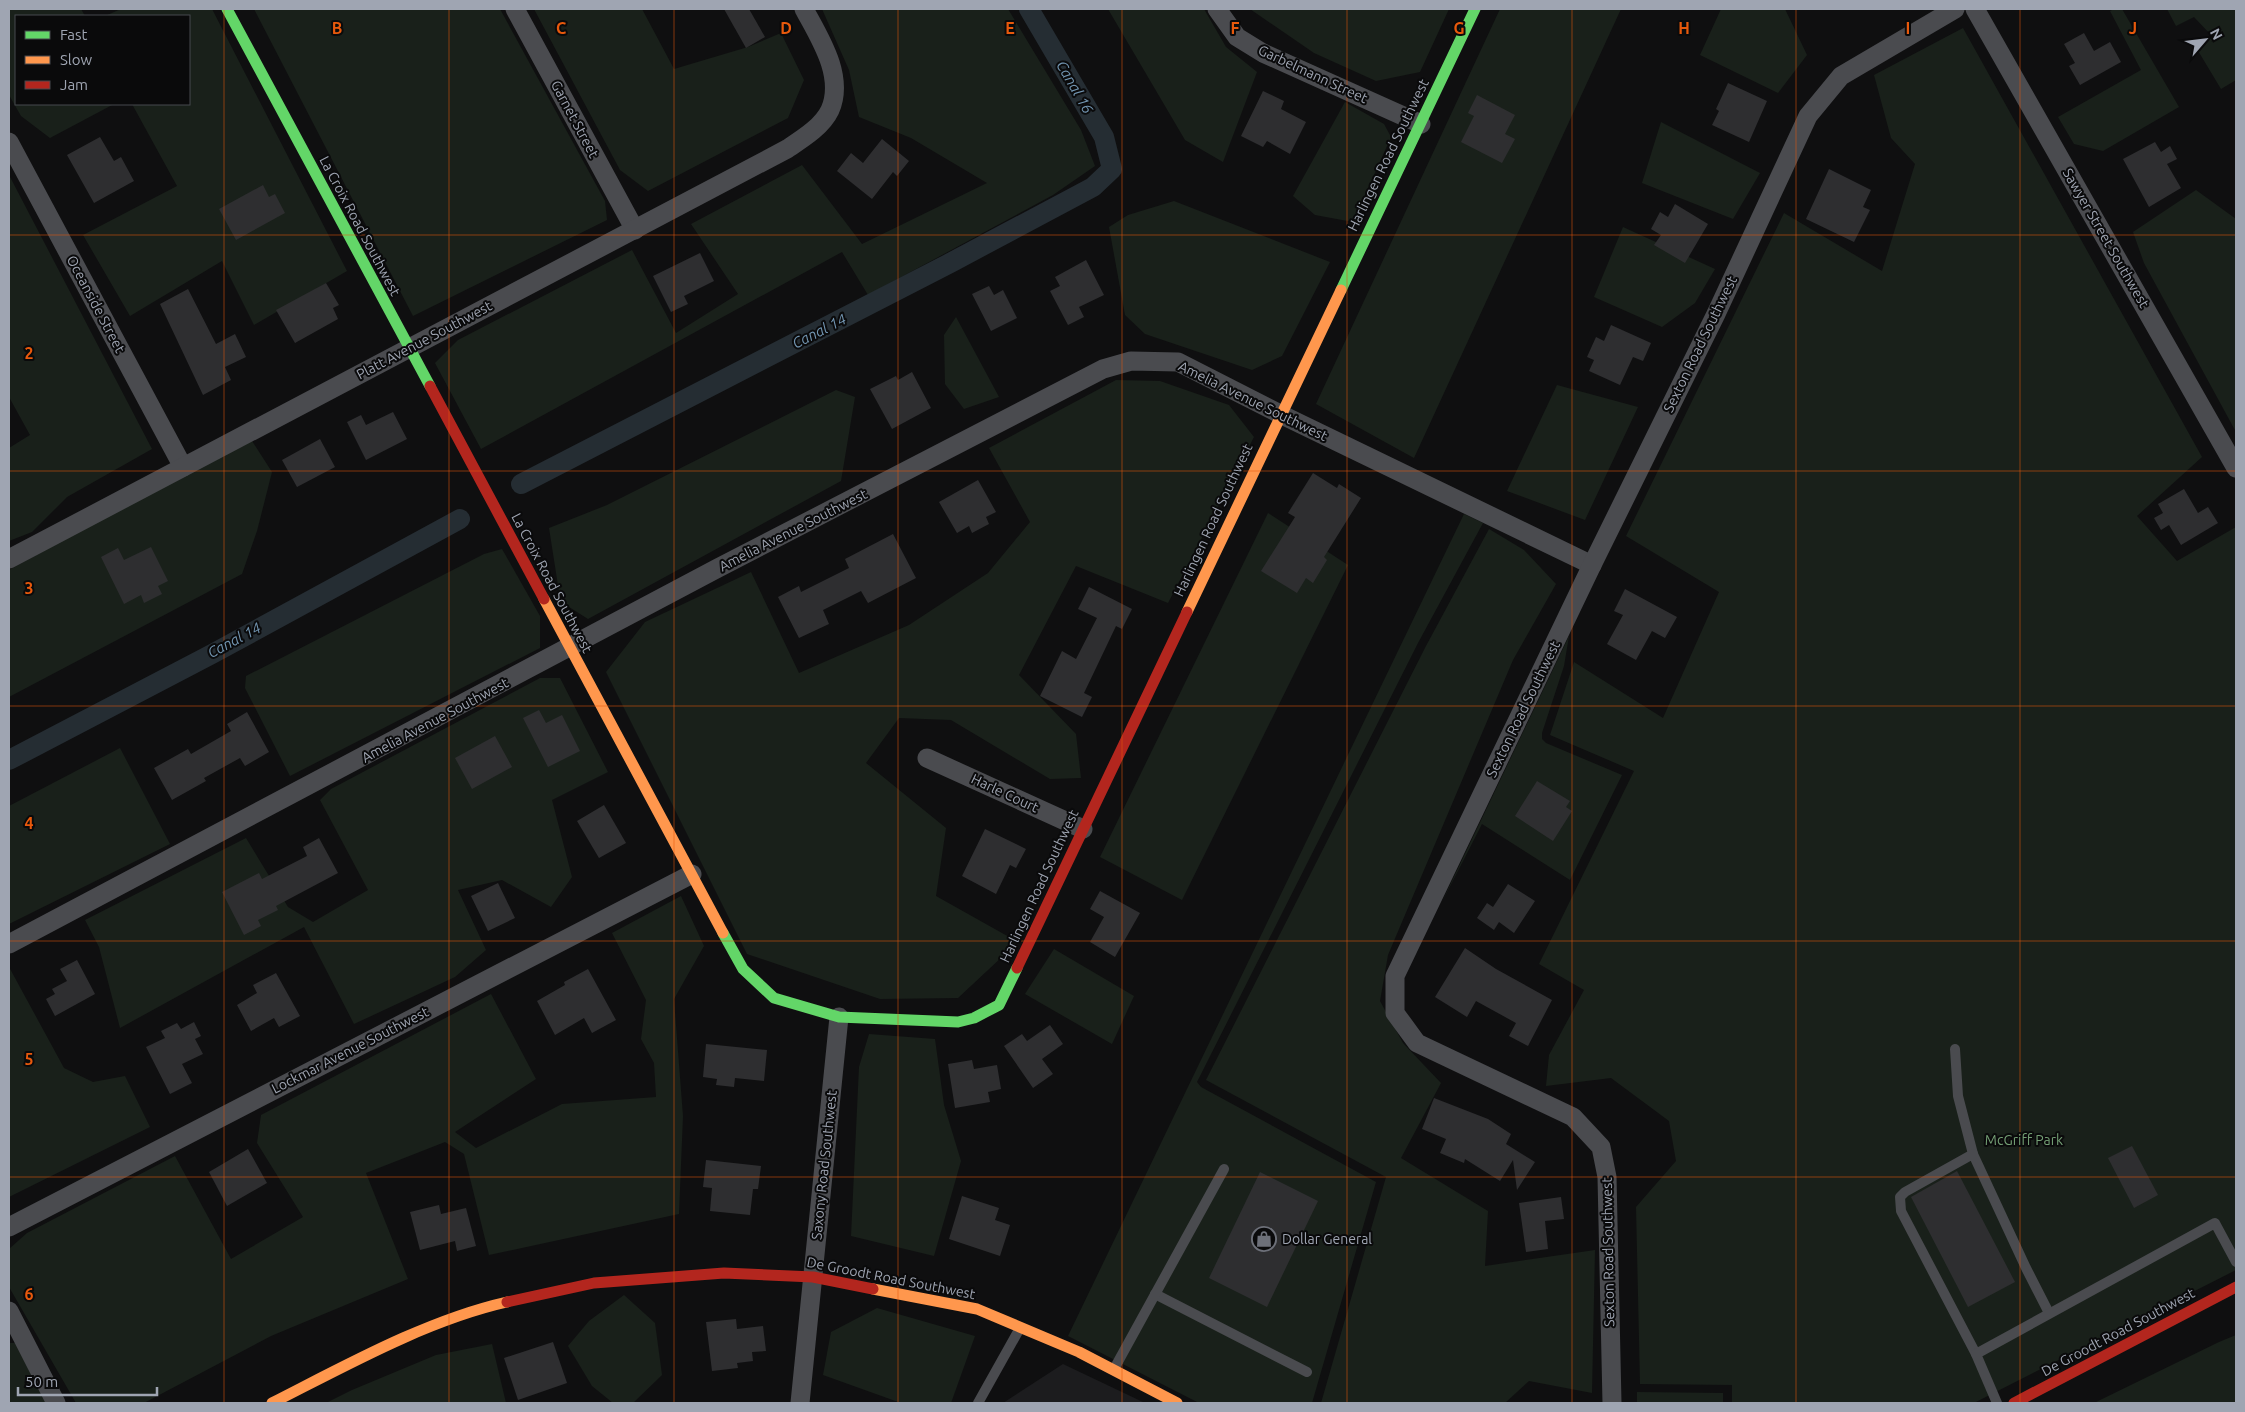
<svg xmlns="http://www.w3.org/2000/svg" width="2245" height="1412" viewBox="0 0 2245 1412" font-family="Ubuntu,sans-serif">
<style>
.built{fill:#1c1c1e}
.green{fill:#19201a}
.lines{fill:none;stroke-linecap:round;stroke-linejoin:round}
.canal{stroke:#252d33;stroke-width:20}
.building{fill:#2e2e30}
.lane{stroke:#4a4b4f;stroke-width:10}
.street{stroke:#4a4b4f;stroke-width:19}
.fast{stroke:#63d668;stroke-width:11}
.slow{stroke:#ff974d;stroke-width:11}
.jam{stroke:#b3261e;stroke-width:11}
.grid{fill:none;stroke:#e8590c;stroke-width:1;stroke-opacity:0.55}
.labels{text-anchor:middle;dominant-baseline:central;stroke-width:4;stroke-linejoin:round;paint-order:stroke}
.street-label{font-size:14px;fill:#9fa5b2;stroke:#0a0a0b}
.park-label{font-size:14px;fill:#749f75;stroke:#0a0a0b}
.poi-label{font-size:14px;fill:#9fa5b2;stroke:#0a0a0b;text-anchor:start}
.water-label{font-size:15px;font-style:italic;fill:#7295b1;stroke:#0a0a0b}
.grid-label{font-size:16px;text-anchor:middle;font-weight:bold;fill:#e8590c;stroke:#0a0a0b;stroke-width:4;stroke-linejoin:round;paint-order:stroke}
</style>
<rect width="100%" height="100%" fill="#0f0f10"/>
<polygon class="built" points="1063,1364 1145,1403 1003,1403"/>
<g class="green">
<polygon points="9,9 81,9 85,16 16,16 16,104 114,104 50,138 21,116 9,95"/>
<polygon points="121,9 212,9 347,271 254,325 222,261 130,316 83,235 177,186 132,104 189,104 189,16 105,16"/>
<polygon points="254,9 500,9 605,201 607,220 413,316"/>
<polygon points="534,9 642,9 674,69 748,47 781,33 804,80 788,118 648,191 620,170"/>
<polygon points="822,9 1008,9 1081,130 1095,166 1053,195 868,295 842,252 481,449 435,363 458,340 632,250 676,333 738,294 691,224 802,165 862,244 987,183 911,138 859,117 849,70"/>
<polygon points="1108,9 1204,9 1226,47 1257,72 1223,162 1185,140"/>
<polygon points="1250,9 1449,9 1420,72 1376,81 1314,53"/>
<polygon points="1500,9 1621,9 1414,458 1316,404"/>
<polygon points="1721,9 1785,9 1807,55 1778,93 1700,55"/>
<polygon points="2114,9 2122,9 2179,107 2103,151 2074,144 2058,117 2141,70 2110,11"/>
<polygon points="2167,9 2236,9 2236,80 2221,89 2197,49 2212,36 2194,17 2176,26"/>
<polygon points="1963,28 2202,457 2137,516 2177,561 2236,527 2236,1270 1974,1403 1732,1403 1732,1385 1640,1384 1636,1207 1676,1161 1669,1121 1611,1078 1546,1086 1549,1055 1584,990 1539,964 1634,771 1550,735 1574,662 1663,718 1719,592 1626,536 1784,213 1882,271 1915,164 1891,138 1874,75"/>
<polygon points="1345,102 1384,124 1391,137 1353,222 1315,215 1293,196"/>
<polygon points="1661,122 1760,173 1733,219 1642,183"/>
<polygon points="9,175 152,449 67,497 32,532 9,541 9,448 30,435 9,397"/>
<polygon points="2196,190 2236,219 2236,432 2144,263 2133,232"/>
<polygon points="1174,201 1330,262 1282,356 1252,370 1145,334 1125,315 1109,227 1128,215"/>
<polygon points="1623,227 1715,269 1695,303 1662,327 1594,297"/>
<polygon points="956,317 999,397 964,409 945,384 944,335"/>
<polygon points="1116,380 1160,381 1229,405 1254,437 1168,603 1076,566 1019,675 1076,734 1081,778 1050,779 951,720 899,718 866,763 946,828 936,896 1018,942 958,998 880,999 747,954 606,672 645,622 751,572 799,673 909,625 988,573 1030,522 989,448"/>
<polygon points="1557,385 1638,407 1585,520 1507,491"/>
<polygon points="836,390 855,397 841,481 588,619 566,605 559,592 549,528 607,505"/>
<polygon points="252,441 272,472 257,531 242,574 9,697 9,570 138,499"/>
<polygon points="1268,513 1348,565 1182,900 1100,857"/>
<polygon points="1464,514 1483,523 1418,643 1197,1082 1201,1087 1376,1182 1312,1403 1199,1403 1068,1336"/>
<polygon points="1489,529 1524,550 1556,584 1513,660 1388,955 1380,1001 1403,1043 1441,1083 1401,1158 1488,1211 1485,1266 1595,1250 1592,1393 1529,1381 1505,1403 1321,1403 1386,1177 1206,1080 1426,646"/>
<polygon points="502,549 540,616 540,648 290,776 245,688 246,676 484,554"/>
<polygon points="1569,636 1564,666 1542,733 1542,739 1546,743 1622,775 1570,880 1482,824 1442,902"/>
<polygon points="540,678 560,678 608,772 552,800 572,877 551,907 502,880 458,890 486,950 455,977 354,1024 304,927 120,1028 99,947 85,920 246,838 288,907 313,922 368,890 320,800 331,789"/>
<polygon points="120,748 170,844 9,924 9,806"/>
<polygon points="681,896 704,946 674,999 683,1116 679,1214 489,1255 464,1154 445,1142 366,1173 408,1279 271,1336 144,1403 76,1403 9,1287 9,1249 27,1233 175,1156 231,1259 303,1217 257,1143 261,1115 491,994 536,1079 455,1132 476,1148 562,1104 656,1097 654,1063 641,1039 646,1000 612,933"/>
<polygon points="1054,949 1134,996 1112,1044 1025,994"/>
<polygon points="9,967 64,1068 93,1082 125,1076 150,1127 9,1197"/>
<polygon points="869,1034 935,1039 944,1105 961,1161 934,1256 851,1236 859,1067"/>
<polygon points="624,1295 655,1323 662,1375 633,1403 613,1403 592,1386 568,1346 589,1321"/>
<polygon points="877,1308 975,1336 951,1403 901,1403 823,1375 831,1332"/>
<polygon points="2236,1335 2236,1403 2094,1403 2219,1342"/>
<polygon points="9,1343 15,1343 46,1403 9,1403"/>
<polygon points="492,1344 506,1403 326,1403 352,1390 436,1355"/>
<polygon points="1637,1392 1723,1393 1723,1403 1637,1403"/>
</g>
<g class="lines">
<g class="canal">
<polyline points="521,484 952,262 1093,187 1112,169 1104,137 1029,9"/>
<polyline points="9,760 212,654 460,519"/>
</g>
</g>
<g class="building">
<polygon points="724,9 749,9 765,37 746,48"/>
<polygon points="2084,33 2094,51 2110,42 2121,62 2080,85 2069,66 2075,63 2064,44"/>
<polygon points="1728,83 1767,101 1749,142 1712,125 1719,111 1716,109"/>
<polygon points="1263,91 1284,101 1281,109 1306,122 1290,154 1267,141 1263,147 1241,136"/>
<polygon points="1477,95 1515,115 1505,134 1515,139 1502,163 1461,142 1474,116 1468,113"/>
<polygon points="100,137 114,161 121,157 134,181 94,203 67,155"/>
<polygon points="882,139 909,161 897,176 893,172 872,199 837,171 851,153 863,163"/>
<polygon points="2155,142 2161,152 2170,146 2177,159 2167,164 2181,188 2149,207 2123,159"/>
<polygon points="1829,169 1871,190 1863,207 1870,210 1854,242 1806,219"/>
<polygon points="263,185 269,197 275,194 285,213 236,240 219,209"/>
<polygon points="1675,204 1708,224 1685,263 1654,245 1661,235 1651,229 1660,212 1668,217"/>
<polygon points="700,253 714,281 684,296 688,304 671,312 653,276"/>
<polygon points="1086,260 1104,295 1079,307 1084,317 1068,325 1050,291 1060,286 1055,277"/>
<polygon points="326,283 339,305 333,308 338,319 295,343 276,310"/>
<polygon points="989,286 994,295 1003,290 1017,318 991,331 972,294"/>
<polygon points="188,289 216,344 235,334 246,357 225,367 231,380 203,395 160,304"/>
<polygon points="1611,325 1651,343 1643,361 1633,357 1620,385 1589,371 1594,360 1587,357 1596,337 1604,341"/>
<polygon points="912,372 931,408 892,429 870,389 896,376 898,380"/>
<polygon points="393,412 407,439 366,460 347,422 361,415 366,425"/>
<polygon points="320,439 335,467 297,487 282,460"/>
<polygon points="1313,473 1337,488 1339,484 1361,498 1324,557 1327,560 1313,583 1306,578 1297,593 1261,571 1295,517 1288,513"/>
<polygon points="978,480 996,512 986,517 989,524 972,533 969,526 957,533 939,502"/>
<polygon points="2184,489 2198,513 2208,507 2218,523 2181,545 2169,525 2161,530 2154,518 2163,513 2158,504"/>
<polygon points="893,534 916,578 868,603 861,591 823,610 829,624 799,638 778,597 799,586 801,592 849,568 845,559"/>
<polygon points="151,547 168,581 158,586 162,594 144,603 141,595 124,604 101,557 118,548 124,560"/>
<polygon points="1089,587 1132,609 1122,629 1116,626 1096,668 1084,693 1092,697 1082,717 1040,696 1062,651 1076,659 1097,618 1078,609"/>
<polygon points="1625,589 1677,617 1665,638 1652,631 1636,660 1607,644 1623,615 1614,611"/>
<polygon points="539,710 546,723 562,715 580,751 548,767 523,718"/>
<polygon points="247,712 269,752 245,766 240,758 204,778 206,781 172,800 154,768 188,749 191,754 231,731 227,724"/>
<polygon points="495,736 512,767 472,789 455,758"/>
<polygon points="1537,781 1570,801 1566,807 1572,811 1553,841 1515,816"/>
<polygon points="604,805 626,843 599,858 577,821"/>
<polygon points="985,829 1026,849 1016,868 1010,865 996,894 962,876"/>
<polygon points="319,838 338,873 276,906 278,910 258,920 261,926 244,935 222,892 259,873 262,879 307,856 303,847"/>
<polygon points="498,883 515,918 488,931 471,896"/>
<polygon points="1508,884 1535,901 1514,933 1499,922 1494,930 1477,918 1487,903 1493,907"/>
<polygon points="1100,891 1140,913 1115,957 1090,942 1104,917 1090,909"/>
<polygon points="1465,948 1496,969 1552,1000 1528,1046 1509,1036 1516,1023 1476,1001 1467,1017 1435,997"/>
<polygon points="77,960 95,994 55,1016 46,999 55,994 52,989 67,981 60,969"/>
<polygon points="588,969 616,1020 592,1033 584,1018 555,1035 537,1001 565,985 564,982"/>
<polygon points="276,973 300,1016 279,1027 274,1018 251,1031 237,1005 257,993 253,985"/>
<polygon points="194,1022 201,1036 195,1039 203,1054 182,1064 192,1083 170,1094 146,1047 165,1038 161,1031 177,1023 181,1029"/>
<polygon points="1050,1025 1063,1044 1042,1059 1053,1074 1033,1088 1004,1046 1022,1034 1027,1041"/>
<polygon points="706,1044 767,1050 764,1081 735,1078 734,1087 716,1085 717,1079 703,1077"/>
<polygon points="972,1060 974,1069 997,1065 1001,1089 988,1092 990,1102 955,1108 948,1064"/>
<polygon points="1434,1098 1488,1119 1511,1134 1506,1144 1535,1162 1517,1190 1513,1160 1500,1181 1465,1159 1464,1163 1440,1153 1446,1139 1422,1129"/>
<polygon points="2132,1146 2158,1195 2134,1208 2108,1158"/>
<polygon points="248,1149 267,1183 227,1206 209,1172"/>
<polygon points="706,1160 761,1166 758,1189 753,1189 750,1215 710,1211 712,1188 703,1187"/>
<polygon points="1957,1171 2015,1282 1968,1307 1911,1197"/>
<polygon points="1260,1172 1318,1201 1267,1307 1209,1278"/>
<polygon points="962,1196 999,1208 995,1220 1010,1225 1000,1256 949,1239"/>
<polygon points="1561,1197 1564,1219 1545,1221 1548,1249 1526,1252 1519,1203"/>
<polygon points="439,1205 441,1214 466,1208 476,1246 457,1251 455,1241 420,1250 410,1212"/>
<polygon points="736,1319 737,1329 763,1326 766,1351 752,1352 753,1361 737,1363 738,1368 712,1371 706,1322"/>
<polygon points="553,1342 567,1383 518,1400 504,1358"/>
</g>
<g class="lines">
<g class="lane">
<polyline points="1955,1049 1958,1096 1973,1154"/>
<polyline points="1155,1294 1307,1372"/>
<polyline points="1976,1354 1901,1211 1900,1197 1905,1192 1973,1154 2026,1268 2049,1313"/>
<polyline points="1114,1369 1224,1169"/>
<polyline points="978,1403 1020,1328"/>
<polyline points="1997,1403 1976,1354 2215,1223 2236,1262"/>
</g>
<g class="street">
<polyline points="515,9 635,230"/>
<polyline points="1217,9 1237,37 1263,53 1421,124"/>
<polyline points="1975,9 2236,468"/>
<polyline points="9,142 183,467"/>
<path d="M 9,559 L 787,149 C 802,139 822,127 830,110 C 845,76 819,37 804,9"/>
<polyline points="927,758 1083,829"/>
<polyline points="9,944 718,568 1103,369 1131,361 1178,362 1280,414 1592,565"/>
<polyline points="9,1227 692,874"/>
<polyline points="9,1311 56,1403"/>
<polyline points="800,1403 839,1017"/>
<polyline points="1612,1403 1607,1177 1601,1147 1573,1117 1417,1043 1395,1013 1395,976 1592,565 1716,314 1808,116 1841,76 1955,9"/>
</g>
<g class="fast">
<polyline points="227,9 430,386"/>
<polyline points="1341,290 1475,9"/>
<polyline points="723,933 743,969 774,998 839,1017 958,1022 974,1018 999,1005 1017,968"/>
</g>
<g class="slow">
<polyline points="544,599 723,933"/>
<polyline points="1187,612 1341,290"/>
<polyline points="873,1289 977,1309 1079,1352 1177,1403"/>
<path d="M 272,1403 C 345,1366 427,1320 507,1302"/>
</g>
<g class="jam">
<polyline points="430,386 544,599"/>
<polyline points="1017,968 1187,612"/>
<polyline points="507,1302 594,1283 724,1273 813,1277 873,1289"/>
<polyline points="2014,1403 2236,1287"/>
</g>
</g>
<path class="grid" d="M 224,9 L 224,1403M 449,9 L 449,1403M 674,9 L 674,1403M 898,9 L 898,1403M 1122,9 L 1122,1403M 1347,9 L 1347,1403M 1572,9 L 1572,1403M 1796,9 L 1796,1403M 2020,9 L 2020,1403M 9,235 L 2236,235M 9,471 L 2236,471M 9,706 L 2236,706M 9,941 L 2236,941M 9,1177 L 2236,1177"/>
<defs>
<symbol id="shop-ring" viewBox="-11 -11 22 22"><circle r="9.5" fill="#0a0a0b" stroke="#6d7079" stroke-width="1.5"/><path d="M-5-2.5h2.3a2.7 3.5 0 0 1 5.4 0H5L5.5 6h-11ZM-1.5-2.5h3a1.5 2.3 0 0 0-3 0Z" fill="#6d7079"/></symbol>
</defs>
<g fill-rule="evenodd">
<use href="#shop-ring" x="1250" y="1225" width="28" height="28"/>
</g>
<g class="labels">
<g class="street-label">
<text transform="translate(1313 74) rotate(25)">Garbelmann Street</text>
<text transform="translate(575 119) rotate(62)">Garnet Street</text>
<text transform="translate(1388 155) rotate(-64)">Harlingen Road Southwest</text>
<text transform="translate(360 226) rotate(62)">La Croix Road Southwest</text>
<text transform="translate(2106 238) rotate(60)">Sawyer Street Southwest</text>
<text transform="translate(96 304) rotate(62)">Oceanside Street</text>
<text transform="translate(424 340) rotate(-28)">Platt Avenue Southwest</text>
<text transform="translate(1700 344) rotate(-64)">Sexton Road Southwest</text>
<text transform="translate(1253 401) rotate(26)">Amelia Avenue Southwest</text>
<text transform="translate(1213 520) rotate(-65)">Harlingen Road Southwest</text>
<text transform="translate(793 530) rotate(-27)">Amelia Avenue Southwest</text>
<text transform="translate(552 583) rotate(62)">La Croix Road Southwest</text>
<text transform="translate(1523 709) rotate(-64)">Sexton Road Southwest</text>
<text transform="translate(435 720) rotate(-28)">Amelia Avenue Southwest</text>
<text transform="translate(1005 793) rotate(25)">Harle Court</text>
<text transform="translate(1039 886) rotate(-65)">Harlingen Road Southwest</text>
<text transform="translate(350 1050) rotate(-27)">Lockmar Avenue Southwest</text>
<text transform="translate(824 1165) rotate(-84)">Saxony Road Southwest</text>
<text transform="translate(1608 1252) rotate(-91)">Sexton Road Southwest</text>
<text transform="translate(891 1278) rotate(11)">De Groodt Road Southwest</text>
<text transform="translate(2118 1332) rotate(-28)">De Groodt Road Southwest</text>
</g>
<g class="park-label">
<text x="2024" y="1140">McGriff Park</text>
</g>
<g class="poi-label">
<text x="1282" y="1239">Dollar General</text>
</g>
<g class="water-label">
<text transform="translate(1075 87) rotate(60)">Canal 16</text>
<text transform="translate(819 331) rotate(-27)">Canal 14</text>
<text transform="translate(234 640) rotate(-28)">Canal 14</text>
</g>
</g>
<g class="grid-label">
<text x="337" y="34">B</text>
<text x="561" y="34">C</text>
<text x="786" y="34">D</text>
<text x="1010" y="34">E</text>
<text x="1235" y="34">F</text>
<text x="1459" y="34">G</text>
<text x="1684" y="34">H</text>
<text x="1908" y="34">I</text>
<text x="2133" y="34">J</text>
<text x="29" y="359">2</text>
<text x="29" y="594">3</text>
<text x="29" y="829">4</text>
<text x="29" y="1065">5</text>
<text x="29" y="1300">6</text>
</g>
<rect width="2245" height="1412" fill="none" stroke="#9fa5b2" stroke-width="20"/>
<rect x="15" y="15" width="175" height="90" fill="#0a0a0b" stroke="#46484e"/>
<rect x="25" y="31" width="25" height="8" fill="#63d668" stroke="#46484e"/>
<text x="60" y="40" font-size="15" fill="#9fa5b2">Fast</text>
<rect x="25" y="56" width="25" height="8" fill="#ff974d" stroke="#46484e"/>
<text x="60" y="65" font-size="15" fill="#9fa5b2">Slow</text>
<rect x="25" y="81" width="25" height="8" fill="#b3261e" stroke="#46484e"/>
<text x="60" y="90" font-size="15" fill="#9fa5b2">Jam</text>
<g transform="translate(2205 40) rotate(62)" stroke="#0a0a0b" stroke-width="4" paint-order="stroke">
<path d="M0-4L9 19L0 12L-9 19Z" fill="#9fa5b2"/>
<text y="-8" font-size="14" font-weight="bold" text-anchor="middle" fill="#9fa5b2">N</text>
</g>
<path d="M18 1387v8h139v-8" fill="none" stroke="#9fa5b2" stroke-width="2.5"/>
<text x="25" y="1387" font-size="15" fill="#9fa5b2" stroke="#0a0a0b" stroke-width="4" paint-order="stroke">50 m</text>
</svg>
